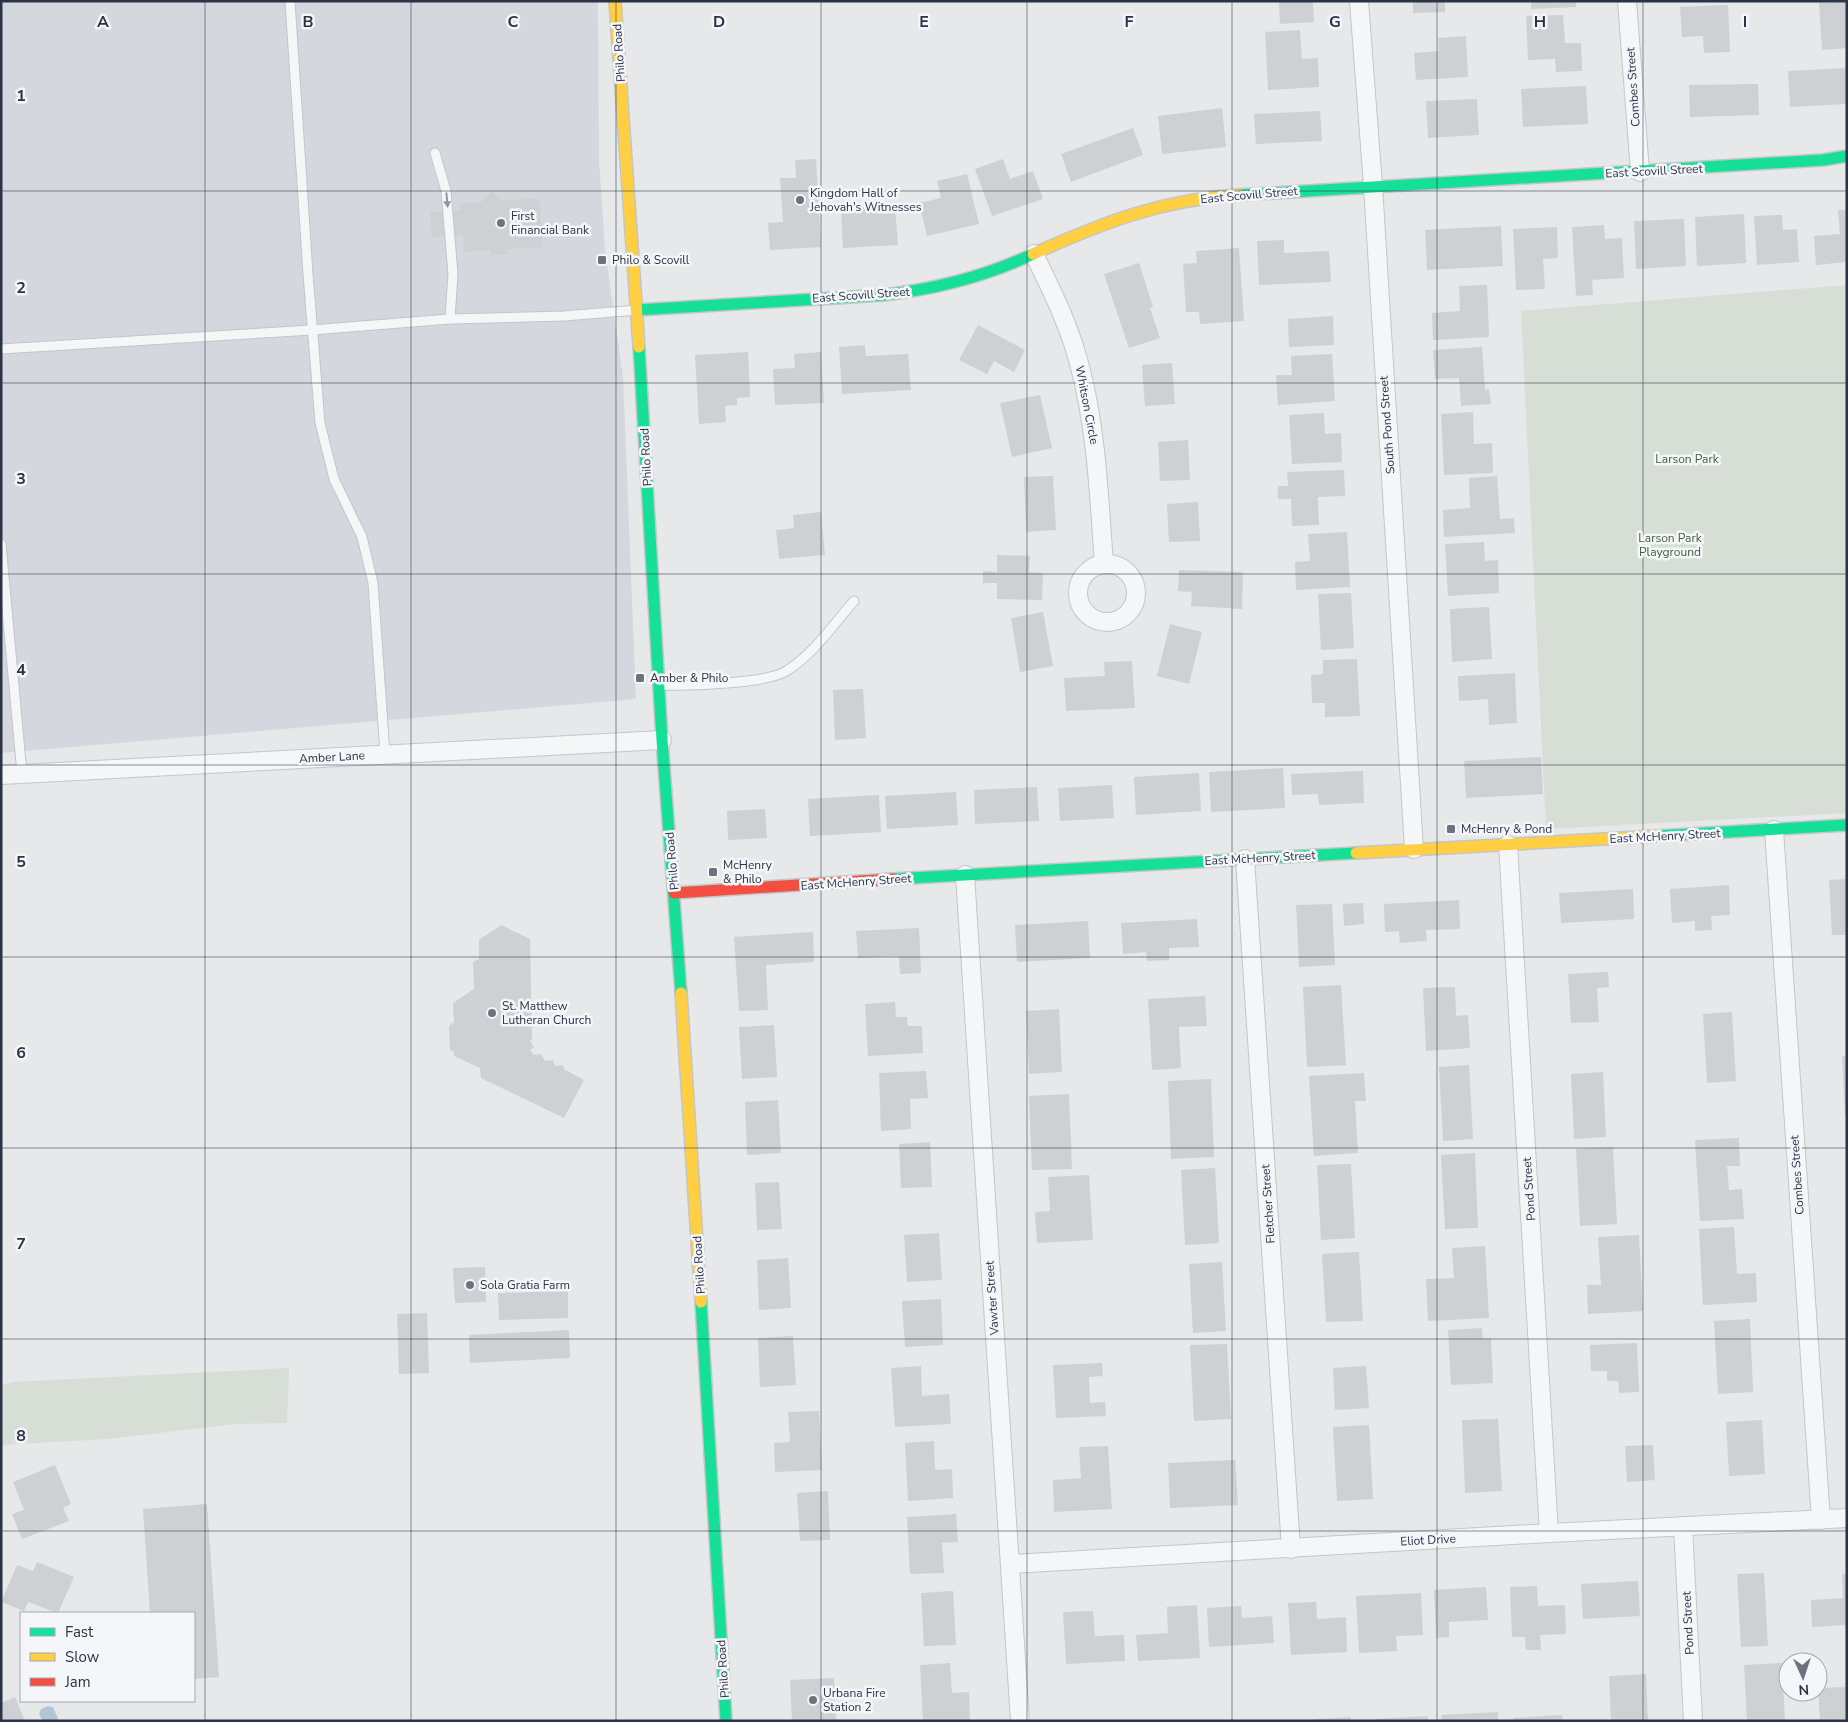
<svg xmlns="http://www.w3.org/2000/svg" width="1848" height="1722" viewBox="0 0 1848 1722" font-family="'Nunito Sans',sans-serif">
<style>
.built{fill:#d4d7dd}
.green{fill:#d6ded6}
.water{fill:#b4c4d5}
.building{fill:#ced0d3}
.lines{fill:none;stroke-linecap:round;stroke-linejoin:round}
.lane-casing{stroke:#c4c6c8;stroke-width:11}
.street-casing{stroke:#c4c6c8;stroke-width:20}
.fast-casing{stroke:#c4c6c8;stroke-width:14}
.slow-casing{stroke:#c4c6c8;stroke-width:14}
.jam-casing{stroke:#c4c6c8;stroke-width:14}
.lane{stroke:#f5f6f7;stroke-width:9}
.street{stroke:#f5f6f7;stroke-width:18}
.fast{stroke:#16e098;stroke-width:11}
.slow{stroke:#ffcf43;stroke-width:11}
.jam{stroke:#f24e42;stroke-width:11}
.oneway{fill:#90959e}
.grid{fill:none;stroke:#2b3445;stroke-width:1;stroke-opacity:0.55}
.poi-dot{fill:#6c737f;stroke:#f4f6f9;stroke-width:2}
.labels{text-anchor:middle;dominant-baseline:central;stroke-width:5;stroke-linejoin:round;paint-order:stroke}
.street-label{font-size:12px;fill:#2b3445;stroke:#f4f6f9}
.poi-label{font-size:12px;fill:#2b3445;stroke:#f4f6f9;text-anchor:start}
.park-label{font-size:12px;fill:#3f6138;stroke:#f4f6f9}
.grid-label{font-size:16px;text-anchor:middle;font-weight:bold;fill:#2b3445;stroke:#f4f6f9;stroke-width:5;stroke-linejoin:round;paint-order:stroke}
</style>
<rect width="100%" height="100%" fill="#e6e8ea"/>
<polygon class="built" points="1,1 598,1 599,160 605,250 623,377 636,699 1,753"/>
<g class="green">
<polygon points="1847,285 1847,813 1546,829 1521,311"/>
<polygon points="289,1368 287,1423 235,1424 108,1439 1,1445 1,1385 13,1382"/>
</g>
<polygon class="water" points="48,1706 53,1707 59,1721 43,1721 39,1714 41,1709"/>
<g class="building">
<polygon points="1279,1 1313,1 1314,22 1280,24"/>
<polygon points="1413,1 1445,1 1445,12 1413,13"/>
<polygon points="1531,1 1576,1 1576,7 1531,9"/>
<polygon points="1847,2 1847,48 1822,50 1819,3"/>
<polygon points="1728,5 1730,52 1704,53 1703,36 1682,37 1680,7"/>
<polygon points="1563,15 1565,43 1581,43 1582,71 1556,72 1555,59 1528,60 1526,16"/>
<polygon points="1300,30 1302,59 1318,58 1319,87 1268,90 1265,32"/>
<polygon points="1466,36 1468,77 1416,80 1414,53 1439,51 1438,38"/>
<polygon points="1847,68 1847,104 1790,107 1788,71"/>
<polygon points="1758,84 1759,115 1690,117 1689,85"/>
<polygon points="1586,86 1588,124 1523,127 1521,89"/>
<polygon points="1477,99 1479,135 1428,138 1426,101"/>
<polygon points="1222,108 1226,147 1162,154 1158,116"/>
<polygon points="1320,111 1322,141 1256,144 1254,114"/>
<polygon points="1133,128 1143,155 1071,182 1061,154"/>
<polygon points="816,159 821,247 770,250 768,223 783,222 780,178 796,178 795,160"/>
<polygon points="1003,159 1010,179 1033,171 1043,199 992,216 975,169"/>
<polygon points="967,174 979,224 927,236 919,203 941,198 937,181"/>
<polygon points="491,192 501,200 539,199 543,247 508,249 509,254 491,255 490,250 464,252 463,235 432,237 430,212 461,210 460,203 481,202"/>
<polygon points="895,206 898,245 843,248 841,209"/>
<polygon points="1838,210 1847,210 1847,262 1816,265 1814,236 1840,234"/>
<polygon points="1744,214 1746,263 1697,266 1695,217"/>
<polygon points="1782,215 1783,230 1797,229 1799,262 1757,265 1754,216"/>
<polygon points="1684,219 1686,266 1636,269 1634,221"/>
<polygon points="1604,225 1605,239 1622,238 1624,278 1592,280 1593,295 1576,296 1572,227"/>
<polygon points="1501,226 1503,266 1427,270 1425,230"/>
<polygon points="1557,227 1558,258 1543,259 1545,289 1516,290 1513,229"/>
<polygon points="1284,240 1284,253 1329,251 1331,282 1259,285 1257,241"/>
<polygon points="1239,248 1244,321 1200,324 1199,312 1186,312 1183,264 1197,263 1196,251"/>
<polygon points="1139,263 1153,307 1150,308 1160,338 1129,348 1104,274"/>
<polygon points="1487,285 1489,337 1433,340 1432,313 1460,311 1459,286"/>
<polygon points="1333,316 1334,345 1289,347 1288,319"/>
<polygon points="978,325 1025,350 1014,372 994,361 987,374 959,360"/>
<polygon points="865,345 866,356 908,354 911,390 842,394 839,347"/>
<polygon points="1482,347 1485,390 1489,389 1491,404 1461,406 1459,378 1435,379 1433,350"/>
<polygon points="748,352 750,397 737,398 737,405 725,406 726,422 699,424 695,355"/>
<polygon points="821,352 824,403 775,405 773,369 795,368 794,354"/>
<polygon points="1332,354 1335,401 1278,405 1276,375 1292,375 1291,356"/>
<polygon points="1172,363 1175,404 1145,406 1142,365"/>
<polygon points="1040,395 1052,448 1012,457 1000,403"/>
<polygon points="1473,412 1474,444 1492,443 1493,473 1444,475 1441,414"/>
<polygon points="1324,413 1325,434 1341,433 1342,462 1292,464 1289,415"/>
<polygon points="1188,440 1190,480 1160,481 1158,442"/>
<polygon points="1344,470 1345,496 1318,497 1319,525 1292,526 1291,499 1278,499 1278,486 1288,486 1287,472"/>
<polygon points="1053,476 1056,530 1026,532 1024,477"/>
<polygon points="1497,476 1500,519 1514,518 1515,533 1444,537 1443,510 1470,508 1469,478"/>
<polygon points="1198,502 1200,541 1169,542 1167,504"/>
<polygon points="821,512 825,555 779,559 776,530 794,528 793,515"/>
<polygon points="1347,532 1350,587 1296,590 1295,562 1310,561 1308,534"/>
<polygon points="1484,542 1485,561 1498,560 1499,593 1448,596 1445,544"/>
<polygon points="997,555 1030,556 1029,572 1043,573 1042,600 997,599 997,583 983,583 983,571 997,572"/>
<polygon points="1179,570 1243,572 1242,609 1191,606 1192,592 1178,591"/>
<polygon points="1351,593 1354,648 1321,650 1318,594"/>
<polygon points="1489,607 1492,659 1452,662 1450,609"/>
<polygon points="1043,612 1053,666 1020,672 1011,618"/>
<polygon points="1170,624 1202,632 1189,684 1157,676"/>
<polygon points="1357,659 1360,716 1325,717 1325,703 1312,703 1311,675 1323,674 1323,660"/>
<polygon points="1132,661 1135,708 1066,711 1064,678 1105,676 1104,662"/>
<polygon points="1515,673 1517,723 1489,725 1488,699 1459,701 1458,676"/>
<polygon points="863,689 866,738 835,740 833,690"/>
<polygon points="1541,757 1543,794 1466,798 1464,761"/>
<polygon points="1283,768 1285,808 1211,812 1209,772"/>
<polygon points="1363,771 1364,803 1319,805 1318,794 1292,795 1291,774"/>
<polygon points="1199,773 1201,811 1136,815 1134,777"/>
<polygon points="1112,785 1114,818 1060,821 1058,788"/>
<polygon points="1037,787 1039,821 975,824 974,790"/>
<polygon points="956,792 958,825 887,829 885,796"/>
<polygon points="879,795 881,832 810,836 808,799"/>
<polygon points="765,809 767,838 728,840 727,811"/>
<polygon points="1847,879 1847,935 1832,935 1829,880"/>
<polygon points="1729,885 1730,915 1711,916 1712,930 1695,931 1695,921 1672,923 1670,889"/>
<polygon points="1633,889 1634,919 1561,923 1559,893"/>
<polygon points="1459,900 1460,929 1426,930 1427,941 1400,943 1399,931 1385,932 1384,904"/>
<polygon points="1363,903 1364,924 1344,926 1343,904"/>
<polygon points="1332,904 1335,965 1299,967 1296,905"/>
<polygon points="1197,919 1199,947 1169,948 1169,960 1147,961 1146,952 1123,954 1121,923"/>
<polygon points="1088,921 1090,958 1017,962 1015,925"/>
<polygon points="501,925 530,939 532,1039 530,1041 534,1047 530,1050 534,1055 541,1054 545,1061 553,1060 555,1066 563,1065 564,1069 584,1080 564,1118 481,1078 480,1068 454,1056 454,1052 450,1050 449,1026 454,1022 453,1003 474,989 473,962 479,959 479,940"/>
<polygon points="919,928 921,973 900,974 899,956 858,958 856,931"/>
<polygon points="813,932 814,962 766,965 768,1010 739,1011 734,937"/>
<polygon points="1608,972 1609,987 1597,988 1599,1022 1571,1023 1568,974"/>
<polygon points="1341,985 1346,1065 1307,1067 1303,987"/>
<polygon points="1455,987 1456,1016 1468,1015 1470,1048 1426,1051 1423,988"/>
<polygon points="1205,996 1207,1026 1179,1027 1181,1068 1152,1070 1148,999"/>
<polygon points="895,1002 896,1017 907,1017 908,1026 922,1026 923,1053 868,1056 865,1004"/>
<polygon points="1059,1009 1062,1072 1029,1074 1026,1011"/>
<polygon points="1732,1012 1736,1081 1707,1083 1703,1014"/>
<polygon points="774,1025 777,1077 742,1079 739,1027"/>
<polygon points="1842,1056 1847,1056 1847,1116 1845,1116"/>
<polygon points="1469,1065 1473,1139 1443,1141 1439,1067"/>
<polygon points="926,1071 928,1098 910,1099 911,1129 881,1131 879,1073"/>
<polygon points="1603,1072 1606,1137 1574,1139 1571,1074"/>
<polygon points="1364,1073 1366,1101 1355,1101 1358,1153 1314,1156 1309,1076"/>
<polygon points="1211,1079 1214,1157 1171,1159 1168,1081"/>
<polygon points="1069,1094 1072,1169 1032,1170 1029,1096"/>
<polygon points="778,1100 781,1153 747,1155 745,1102"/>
<polygon points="1739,1138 1740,1166 1727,1166 1729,1190 1742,1189 1744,1219 1700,1221 1695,1140"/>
<polygon points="930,1142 932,1187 901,1188 899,1144"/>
<polygon points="1613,1147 1617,1224 1580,1226 1576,1149"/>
<polygon points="1475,1153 1478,1228 1445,1229 1441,1155"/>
<polygon points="1351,1164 1355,1238 1321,1240 1317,1165"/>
<polygon points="1215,1168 1219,1243 1185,1245 1181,1170"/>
<polygon points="1089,1175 1093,1240 1037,1243 1035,1212 1050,1211 1048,1177"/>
<polygon points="779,1182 782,1229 757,1230 755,1183"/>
<polygon points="1734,1227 1737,1274 1756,1273 1757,1302 1703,1305 1699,1229"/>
<polygon points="939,1233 942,1280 907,1282 904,1235"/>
<polygon points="1639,1235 1643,1311 1588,1314 1587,1285 1601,1285 1598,1237"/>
<polygon points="1485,1246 1489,1318 1428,1321 1426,1279 1454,1278 1452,1248"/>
<polygon points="1359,1252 1363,1321 1326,1322 1322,1254"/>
<polygon points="788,1258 791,1308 759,1310 757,1260"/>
<polygon points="1222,1262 1226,1331 1193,1333 1189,1264"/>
<polygon points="485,1267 486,1302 455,1303 453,1268"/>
<polygon points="568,1291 568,1318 499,1320 498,1293"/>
<polygon points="941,1299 943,1345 905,1347 902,1301"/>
<polygon points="427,1313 429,1373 399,1374 397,1314"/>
<polygon points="1750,1319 1753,1392 1718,1394 1714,1321"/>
<polygon points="1482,1328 1483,1339 1491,1338 1493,1383 1451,1385 1448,1330"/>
<polygon points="569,1330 570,1358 470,1363 469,1335"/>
<polygon points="793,1336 796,1385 760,1387 758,1338"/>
<polygon points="1637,1343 1639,1392 1619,1393 1618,1381 1607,1381 1607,1371 1591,1371 1590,1345"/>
<polygon points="1227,1344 1231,1419 1194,1421 1190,1345"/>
<polygon points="1102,1363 1103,1376 1089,1377 1090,1403 1105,1402 1106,1416 1056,1418 1053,1365"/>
<polygon points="921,1366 922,1396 949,1394 951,1424 895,1427 891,1368"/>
<polygon points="1366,1366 1369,1408 1335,1410 1333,1368"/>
<polygon points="819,1411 822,1470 775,1472 774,1443 790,1442 788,1412"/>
<polygon points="1498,1419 1502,1491 1465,1493 1462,1420"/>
<polygon points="1762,1420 1765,1474 1729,1476 1726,1422"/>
<polygon points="1369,1425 1373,1499 1337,1501 1333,1427"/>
<polygon points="934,1441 935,1470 952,1469 953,1498 908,1501 905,1443"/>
<polygon points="1653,1445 1655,1480 1627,1482 1625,1446"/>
<polygon points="1108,1446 1112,1509 1054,1512 1053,1480 1081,1478 1079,1447"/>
<polygon points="1235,1460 1238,1505 1170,1508 1168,1463"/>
<polygon points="55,1465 71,1504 63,1508 69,1521 22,1539 12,1514 24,1510 13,1482"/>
<polygon points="828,1491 830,1540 800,1541 797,1493"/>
<polygon points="207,1504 219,1677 194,1679 194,1613 150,1613 143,1509"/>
<polygon points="956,1514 958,1542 942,1543 944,1573 910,1574 907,1517"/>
<polygon points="37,1562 74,1577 58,1613 28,1602 24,1611 1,1602 17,1565 33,1571"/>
<polygon points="1764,1573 1768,1646 1741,1647 1737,1574"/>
<polygon points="1842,1574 1847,1574 1847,1625 1812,1627 1811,1600 1843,1598"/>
<polygon points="1638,1581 1640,1616 1583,1619 1581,1584"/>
<polygon points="1537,1586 1538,1606 1565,1605 1566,1634 1540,1635 1541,1650 1526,1650 1525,1637 1512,1637 1510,1587"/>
<polygon points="1486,1587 1488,1620 1449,1622 1449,1637 1436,1638 1434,1590"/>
<polygon points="953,1591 956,1645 924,1646 921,1593"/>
<polygon points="1421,1593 1423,1635 1396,1636 1397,1651 1359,1653 1356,1596"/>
<polygon points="1316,1602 1317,1619 1346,1617 1347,1652 1291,1655 1288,1603"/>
<polygon points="1197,1605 1200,1658 1138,1661 1136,1635 1168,1633 1167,1607"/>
<polygon points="1241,1606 1242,1618 1272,1616 1274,1643 1209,1647 1207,1608"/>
<polygon points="1093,1611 1095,1636 1124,1635 1125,1661 1066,1664 1063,1612"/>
<polygon points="950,1663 952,1693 969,1692 970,1721 923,1721 920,1665"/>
<polygon points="1782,1663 1785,1721 1747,1721 1744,1665"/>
<polygon points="1646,1674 1648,1721 1611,1721 1609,1676"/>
<polygon points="834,1678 836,1721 792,1721 790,1680"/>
<polygon points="1847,1687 1847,1721 1820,1721 1818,1688"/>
<polygon points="15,1697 25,1721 1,1721 1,1703"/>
<polygon points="1498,1712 1498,1721 1442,1721 1441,1715"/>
<polygon points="1562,1715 1563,1721 1513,1721 1513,1718"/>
<polygon points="1428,1716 1428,1721 1375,1721 1375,1719"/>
<polygon points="1351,1717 1351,1721 1313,1721 1313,1719"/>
</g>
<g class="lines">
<defs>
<g id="lane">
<polyline points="290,1 308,274 320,423 334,479 362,537 373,583 385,754"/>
<polyline points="435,153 446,191 453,274 450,319"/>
<polyline points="1,349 312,330 450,319 564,316 637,310"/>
<polyline points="1,544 22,774"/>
<path d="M 659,685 C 685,686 769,684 788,670 C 814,653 834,624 854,601"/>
</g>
<g id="street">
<polyline points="1359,1 1373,186 1414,849"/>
<polyline points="1627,1 1640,172"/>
<path d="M 1034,254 C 1052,291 1070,327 1080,367 C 1097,432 1099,498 1104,564"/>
<circle cx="1107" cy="593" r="29"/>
<polyline points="1,775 662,740"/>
<polyline points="1774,830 1821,1520"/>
<polyline points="1508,845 1549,1533"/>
<polyline points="1245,859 1291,1549"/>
<polyline points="965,875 1020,1721"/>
<polyline points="1683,1526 1693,1721"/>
<polyline points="1010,1564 1549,1533 1847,1518"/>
</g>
<g id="fast">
<polyline points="1239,195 1823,160 1847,156"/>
<path d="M 637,310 L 883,295 C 936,289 984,277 1033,254"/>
<polyline points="639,347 662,740 681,993"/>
<polyline points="1657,836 1847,825"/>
<polyline points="893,879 1356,853"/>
<polyline points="701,1302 726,1721"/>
</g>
<g id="slow">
<polyline points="615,1 639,347"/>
<path d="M 1033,254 C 1102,223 1163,199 1239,195"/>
<polyline points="1356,853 1657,836"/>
<polyline points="681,993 701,1302"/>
</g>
<polyline id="jam" points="674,893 893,879"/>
</defs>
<use href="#lane" class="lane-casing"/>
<use href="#street" class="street-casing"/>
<use href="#fast" class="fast-casing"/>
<use href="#slow" class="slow-casing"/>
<use href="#jam" class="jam-casing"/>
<use href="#lane" class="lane"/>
<use href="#street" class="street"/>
<use href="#fast" class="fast"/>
<use href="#slow" class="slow"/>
<use href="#jam" class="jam"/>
</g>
<defs><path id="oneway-solid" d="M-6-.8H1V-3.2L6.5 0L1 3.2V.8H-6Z" transform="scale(1.25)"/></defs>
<use class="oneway" href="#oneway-solid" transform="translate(447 200) rotate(85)"/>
<path class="grid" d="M 205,1 L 205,1721M 411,1 L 411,1721M 616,1 L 616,1721M 821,1 L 821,1721M 1027,1 L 1027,1721M 1232,1 L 1232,1721M 1437,1 L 1437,1721M 1643,1 L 1643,1721M 1,191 L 1847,191M 1,383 L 1847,383M 1,574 L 1847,574M 1,765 L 1847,765M 1,957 L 1847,957M 1,1148 L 1847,1148M 1,1339 L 1847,1339M 1,1531 L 1847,1531"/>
<g class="poi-dot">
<circle cx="800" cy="200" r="5"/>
<circle cx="501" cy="223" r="5"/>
<rect x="597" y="255" width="10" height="10" rx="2.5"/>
<rect x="635" y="673" width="10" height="10" rx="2.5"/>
<rect x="1446" y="824" width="10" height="10" rx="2.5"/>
<rect x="708" y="867" width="10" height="10" rx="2.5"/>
<circle cx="492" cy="1013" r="5"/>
<circle cx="470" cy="1285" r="5"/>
<circle cx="813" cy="1700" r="5"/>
</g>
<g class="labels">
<g class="street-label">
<text transform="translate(619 53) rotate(-94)">Philo Road</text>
<text transform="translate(1633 87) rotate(-94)">Combes Street</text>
<text transform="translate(1654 171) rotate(-3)">East Scovill Street</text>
<text transform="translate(1249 195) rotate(-5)">East Scovill Street</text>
<text transform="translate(861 295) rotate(-4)">East Scovill Street</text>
<text transform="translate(1087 405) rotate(79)">Whitson Circle</text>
<text transform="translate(1387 425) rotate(-94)">South Pond Street</text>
<text transform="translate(646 457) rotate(-93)">Philo Road</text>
<text transform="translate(332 757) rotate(-3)">Amber Lane</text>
<text transform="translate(1665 836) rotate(-3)">East McHenry Street</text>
<text transform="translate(1260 858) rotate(-3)">East McHenry Street</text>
<text transform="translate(672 861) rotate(-95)">Philo Road</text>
<text transform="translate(856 882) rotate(-4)">East McHenry Street</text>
<text transform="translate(1797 1175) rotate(-94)">Combes Street</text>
<text transform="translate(1529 1189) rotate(-94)">Pond Street</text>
<text transform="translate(1268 1204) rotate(-94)">Fletcher Street</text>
<text transform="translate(699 1265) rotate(-94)">Philo Road</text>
<text transform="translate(992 1298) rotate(-94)">Vawter Street</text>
<text transform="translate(1428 1540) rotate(-3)">Eliot Drive</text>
<text transform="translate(1688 1623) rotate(-93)">Pond Street</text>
<text transform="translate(723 1669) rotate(-94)">Philo Road</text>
</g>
<g class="poi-label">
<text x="810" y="193">Kingdom Hall of<tspan x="810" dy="14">Jehovah's Witnesses</tspan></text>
<text x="511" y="216">First<tspan x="511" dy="14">Financial Bank</tspan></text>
<text x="612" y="260">Philo &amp; Scovill</text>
<text x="650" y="678">Amber &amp; Philo</text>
<text x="1461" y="829">McHenry &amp; Pond</text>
<text x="723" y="865">McHenry<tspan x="723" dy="14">&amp; Philo</tspan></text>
<text x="502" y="1006">St. Matthew<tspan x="502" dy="14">Lutheran Church</tspan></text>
<text x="480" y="1285">Sola Gratia Farm</text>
<text x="823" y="1693">Urbana Fire<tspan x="823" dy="14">Station 2</tspan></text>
</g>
<g class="park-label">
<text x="1687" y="459">Larson Park</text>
<text x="1670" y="538">Larson Park<tspan x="1670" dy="14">Playground</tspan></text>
</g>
</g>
<g class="grid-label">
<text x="103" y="27">A</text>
<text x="308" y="27">B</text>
<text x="513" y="27">C</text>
<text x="719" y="27">D</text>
<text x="924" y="27">E</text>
<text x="1129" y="27">F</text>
<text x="1335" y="27">G</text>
<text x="1540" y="27">H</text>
<text x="1745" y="27">I</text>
<text x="21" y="101">1</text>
<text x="21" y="293">2</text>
<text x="21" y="484">3</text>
<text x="21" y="675">4</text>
<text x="21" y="867">5</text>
<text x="21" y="1058">6</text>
<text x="21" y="1249">7</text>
<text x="21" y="1441">8</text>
</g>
<rect width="1848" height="1722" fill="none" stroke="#2b3445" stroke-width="5"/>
<rect x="20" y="1612" width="175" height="90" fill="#f4f6f9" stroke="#a4a8b1"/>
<rect x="30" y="1628" width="25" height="8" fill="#16e098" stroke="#a4a8b1"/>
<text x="65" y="1637" font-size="15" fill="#2b3445">Fast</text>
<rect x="30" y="1653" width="25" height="8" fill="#ffcf43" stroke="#a4a8b1"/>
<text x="65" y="1662" font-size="15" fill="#2b3445">Slow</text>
<rect x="30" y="1678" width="25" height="8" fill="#f24e42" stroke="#a4a8b1"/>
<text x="65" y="1687" font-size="15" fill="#2b3445">Jam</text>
<g transform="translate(1803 1677) rotate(177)"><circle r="24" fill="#f4f6f9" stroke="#a4a8b1"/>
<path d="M0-4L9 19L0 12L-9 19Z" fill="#6c737f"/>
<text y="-8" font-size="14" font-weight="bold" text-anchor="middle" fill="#2b3445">N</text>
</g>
</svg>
